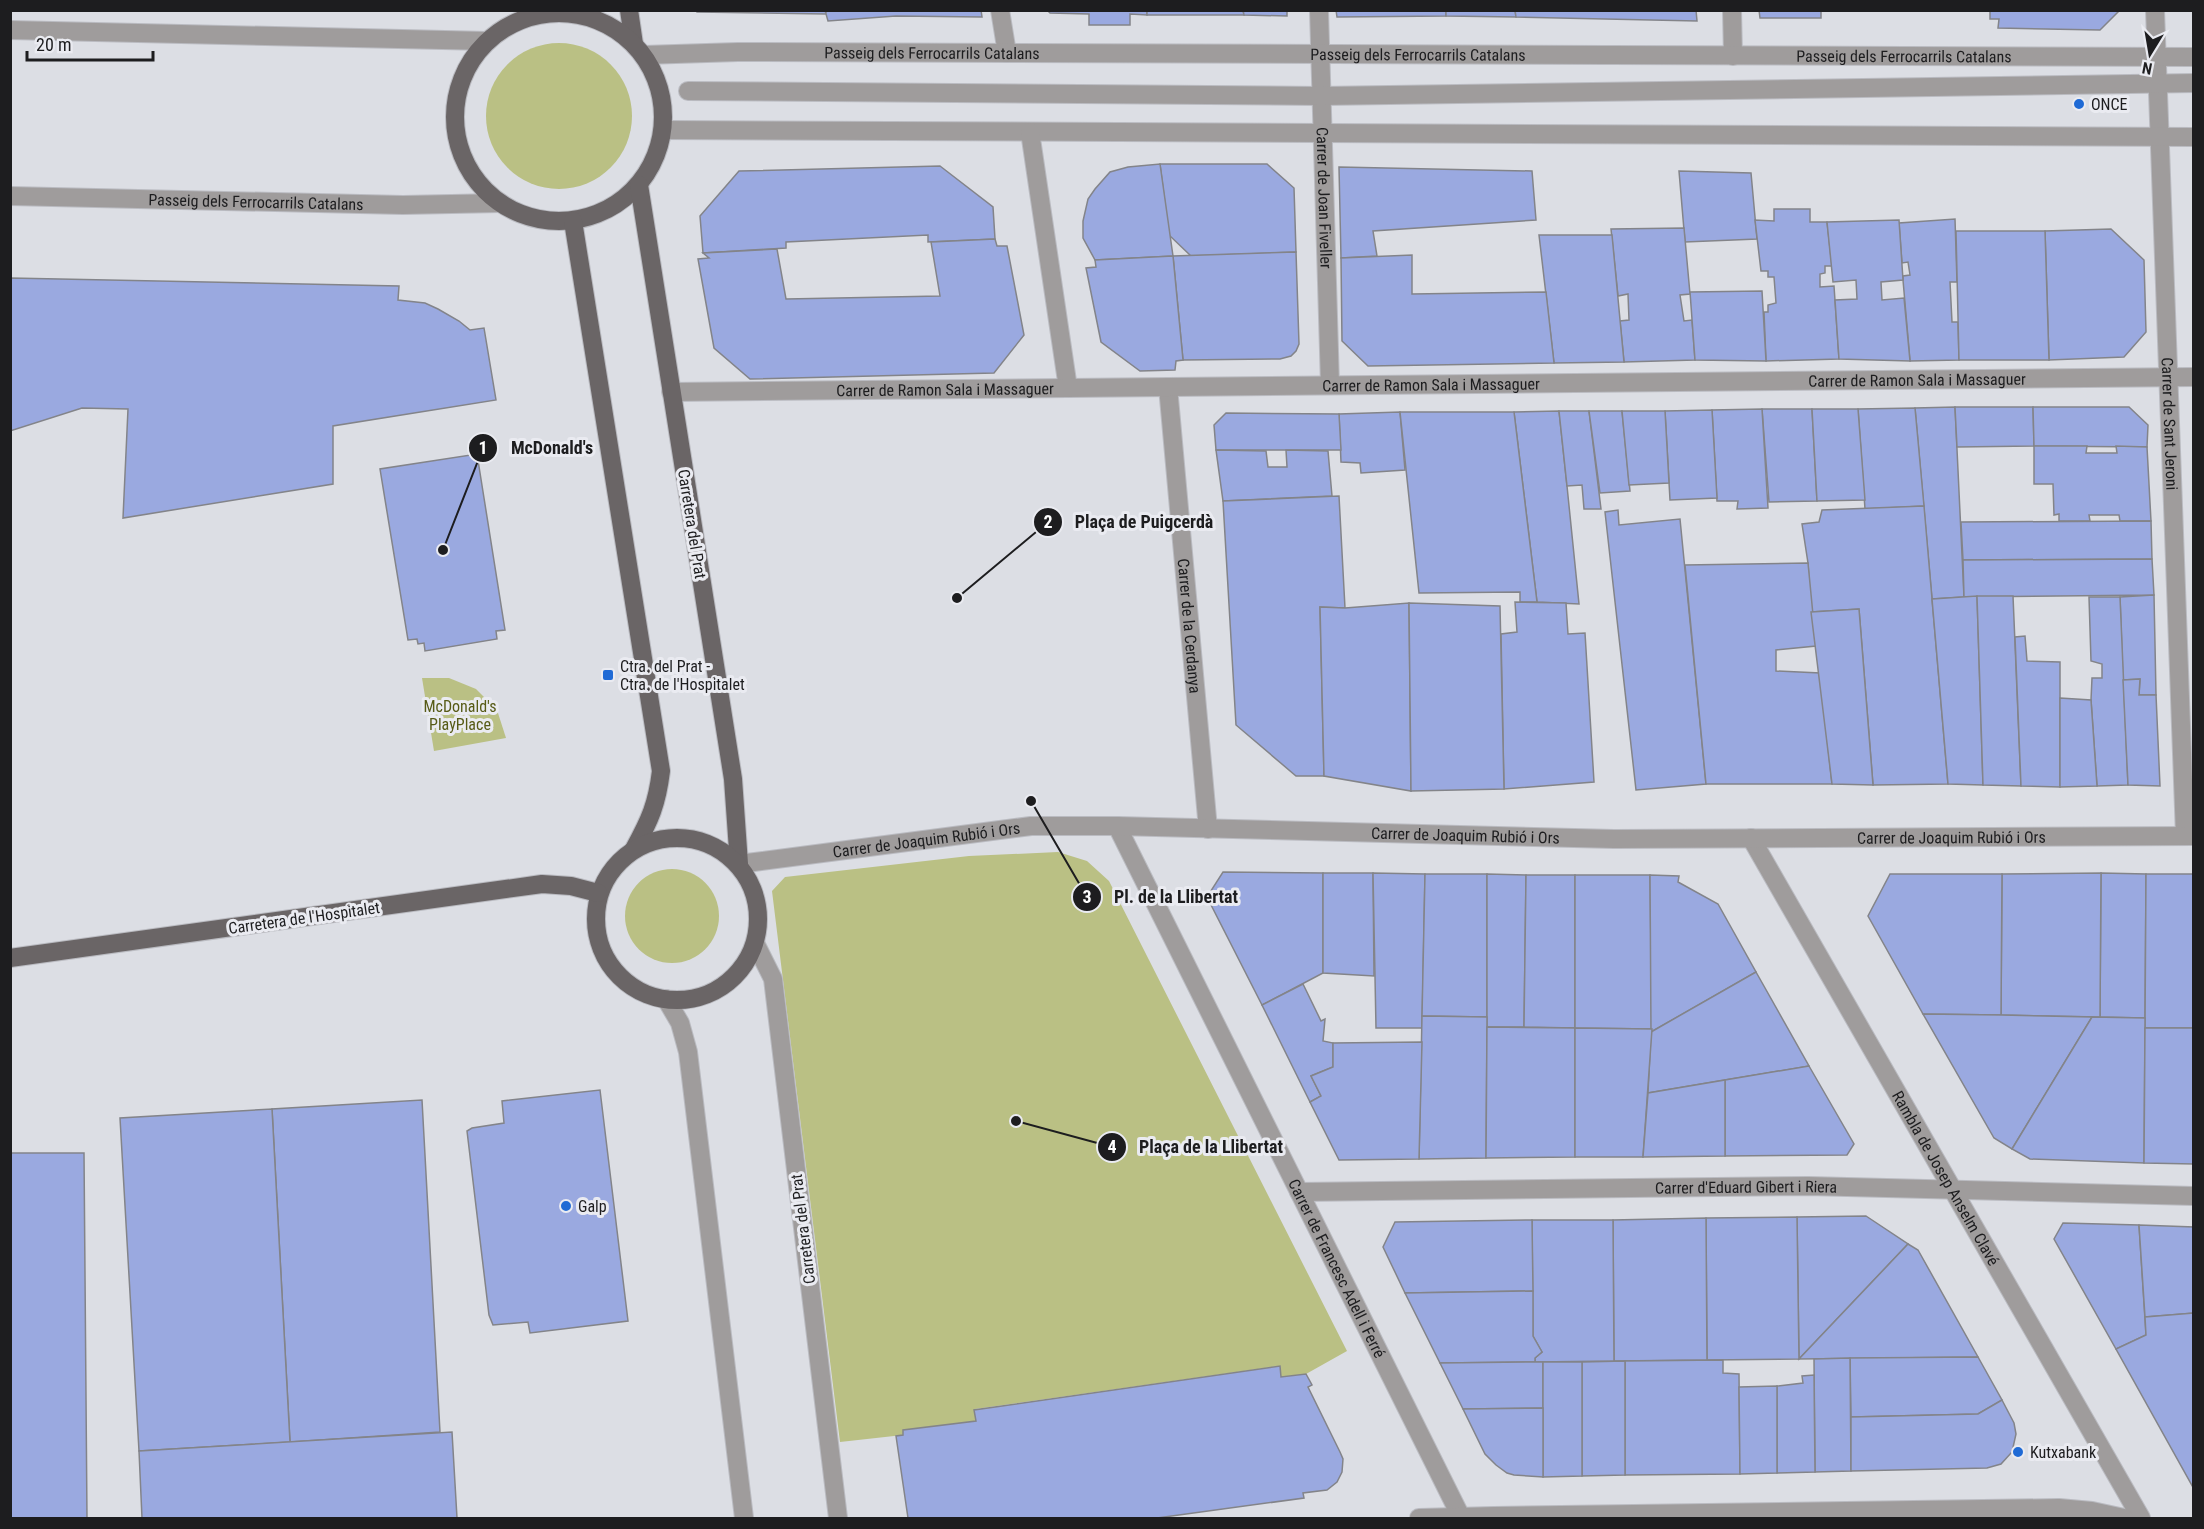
<svg xmlns="http://www.w3.org/2000/svg" width="2204" height="1529" viewBox="0 0 2204 1529" font-family="'Roboto Condensed',sans-serif">
<style>
.green{fill:#bac084}
.building{fill:#9aa9e0;stroke:#838489;stroke-width:1.5}
.lines{fill:none;stroke-linecap:round;stroke-linejoin:round}
.minor-casing{stroke:#babbc1;stroke-width:20}
.major-casing{stroke:#babbc1;stroke-width:20}
.minor{stroke:#9f9c9c;stroke-width:18}
.major{stroke:#6a6566;stroke-width:18}
.poi-dot{fill:#1f6ad5;stroke:#eaebf1;stroke-width:2}
.labels{text-anchor:middle;dominant-baseline:central;stroke-width:6;stroke-linejoin:round;paint-order:stroke}
.street-label{font-size:16px;fill:#1d1d1f;stroke:#eaebf1}
.poi-label{font-size:16px;fill:#1d1d1f;stroke:#eaebf1;text-anchor:start}
.park-label{font-size:16px;fill:#575b17;stroke:#eaebf1}
.leader{fill:none;stroke:#1d1d1f;stroke-width:2}
.callout-dot{fill:#1d1d1f;stroke:#eaebf1;stroke-width:2}
.mark-label{font-size:18px;text-anchor:middle;font-weight:bold;fill:#fff}
.callout-label{font-size:18px;text-anchor:middle;font-weight:bold;fill:#1d1d1f;stroke:#eaebf1;stroke-width:6;stroke-linejoin:round;paint-order:stroke}
</style>
<rect width="100%" height="100%" fill="#dcdee4"/>
<g class="green">
<circle cx="559" cy="116" r="73"/>
<polygon points="422,678 449,678 476,689 497,710 506,738 434,751"/>
<polygon points="1058,852 1087,861 1109,881 1347,1351 1306,1374 1281,1377 1279,1366 975,1409 976,1421 903,1430 903,1435 840,1442 772,891 785,877 969,856"/>
<circle cx="672" cy="916" r="47"/>
</g>
<g class="building">
<polygon points="695,10 825,10 826,14 697,12"/>
<polygon points="981,10 982,17 896,16 828,21 826,14 826,11 829,10"/>
<polygon points="1047,10 1147,10 1147,15 1130,14 1130,25 1089,25 1089,14 1050,13"/>
<polygon points="1147,10 1243,10 1244,15 1147,15"/>
<polygon points="1243,10 1287,10 1287,16 1244,15"/>
<polygon points="1336,10 1446,10 1446,16 1337,17"/>
<polygon points="1446,10 1515,10 1516,17 1446,16"/>
<polygon points="1515,10 1696,10 1697,21 1516,17"/>
<polygon points="1759,10 1821,10 1821,18 1760,18"/>
<polygon points="1990,10 2120,10 2100,30 1998,28 1999,19 1990,19"/>
<polygon points="1160,164 1267,164 1294,188 1296,252 1191,256 1169,235"/>
<polygon points="1160,164 1173,256 1095,260 1083,238 1083,221 1088,199 1095,189 1110,172 1128,167"/>
<polygon points="940,166 993,207 995,239 928,242 928,235 786,242 786,248 703,253 700,216 739,171"/>
<polygon points="1339,167 1532,171 1536,220 1373,231 1377,256 1341,258"/>
<polygon points="1679,171 1751,173 1757,239 1685,242"/>
<polygon points="1774,209 1810,209 1810,222 1827,222 1832,266 1825,266 1825,273 1820,274 1820,287 1834,286 1839,359 1766,361 1764,312 1768,312 1768,305 1776,303 1774,277 1768,277 1768,271 1761,271 1755,220 1774,221"/>
<polygon points="1955,219 1957,282 1950,282 1952,322 1958,322 1959,360 1910,361 1903,280 1903,276 1910,275 1908,262 1902,263 1899,223"/>
<polygon points="1899,220 1903,280 1881,282 1882,300 1904,298 1910,361 1839,359 1835,300 1857,299 1856,280 1833,282 1827,222"/>
<polygon points="1684,228 1690,294 1680,295 1684,321 1692,320 1695,360 1624,362 1620,321 1629,320 1628,294 1618,296 1611,229"/>
<polygon points="2111,229 2144,260 2146,332 2124,357 2049,360 2045,231"/>
<polygon points="1956,231 2045,231 2049,360 1959,360"/>
<polygon points="1539,235 1612,235 1624,362 1554,363"/>
<polygon points="995,239 997,246 1007,246 1024,335 994,373 750,379 714,348 698,259 709,258 703,253 777,249 786,299 940,296 931,242"/>
<polygon points="1296,252 1299,344 1296,351 1291,356 1280,359 1183,360 1173,256"/>
<polygon points="1412,255 1412,294 1546,292 1554,363 1368,366 1342,341 1341,258"/>
<polygon points="1173,256 1183,360 1176,361 1175,370 1140,371 1101,342 1086,268 1096,267 1095,260"/>
<polygon points="10,278 399,286 398,300 425,303 438,309 459,321 470,330 484,328 496,400 333,426 333,484 123,518 128,409 82,408 10,431"/>
<polygon points="1762,291 1766,361 1695,360 1690,292"/>
<polygon points="1955,407 1964,597 1932,599 1915,408"/>
<polygon points="1955,407 2033,407 2034,446 1957,447"/>
<polygon points="2033,407 2129,407 2148,425 2147,447 2034,446"/>
<polygon points="1915,408 1924,506 1865,509 1858,409"/>
<polygon points="1762,409 1812,409 1817,501 1769,502"/>
<polygon points="1762,409 1768,508 1737,509 1738,501 1717,501 1712,410"/>
<polygon points="1812,409 1858,409 1865,500 1817,501"/>
<polygon points="1712,410 1717,498 1670,500 1665,411"/>
<polygon points="1559,411 1567,486 1579,604 1537,602 1514,412"/>
<polygon points="1559,411 1589,411 1601,509 1584,509 1582,485 1567,486"/>
<polygon points="1589,411 1622,411 1630,491 1600,493"/>
<polygon points="1622,411 1665,411 1669,483 1629,485"/>
<polygon points="1400,412 1405,470 1361,473 1360,463 1341,462 1339,414"/>
<polygon points="1400,412 1514,412 1537,602 1520,602 1520,592 1419,593"/>
<polygon points="1226,413 1339,414 1341,450 1216,450 1214,425"/>
<polygon points="2034,446 2087,446 2086,453 2117,453 2116,446 2147,447 2151,521 2120,521 2119,515 2089,515 2090,521 2059,521 2059,514 2054,515 2053,484 2034,484"/>
<polygon points="1216,450 1266,451 1268,467 1287,467 1286,450 1328,451 1332,496 1223,501"/>
<polygon points="477,454 505,630 496,631 497,639 425,651 424,643 418,644 417,639 408,640 380,469"/>
<polygon points="1339,496 1345,608 1320,607 1324,776 1296,776 1236,725 1223,501"/>
<polygon points="1924,506 1948,784 1873,785 1859,609 1811,612 1808,563 1802,524 1819,522 1822,510"/>
<polygon points="1618,510 1619,525 1680,519 1706,784 1636,790 1605,512"/>
<polygon points="2151,521 2152,559 1963,560 1961,522"/>
<polygon points="2152,559 2154,595 1964,597 1963,560"/>
<polygon points="1808,563 1816,646 1776,650 1776,671 1820,673 1832,784 1706,784 1685,565"/>
<polygon points="2154,595 2156,695 2139,695 2140,679 2123,680 2120,597"/>
<polygon points="1977,596 1983,785 1948,784 1932,599"/>
<polygon points="1977,596 2013,596 2021,786 1983,785"/>
<polygon points="2089,597 2120,597 2128,785 2097,786 2091,700 2092,678 2102,678 2102,664 2091,661"/>
<polygon points="1515,602 1566,603 1568,634 1585,633 1594,782 1504,789 1501,634 1517,632"/>
<polygon points="1409,603 1411,791 1324,776 1320,607 1345,608"/>
<polygon points="1409,603 1500,606 1504,789 1411,791"/>
<polygon points="1859,609 1873,785 1832,784 1811,612"/>
<polygon points="2025,636 2027,661 2060,662 2060,787 2021,786 2015,637"/>
<polygon points="2140,679 2139,695 2156,695 2160,786 2128,785 2123,680"/>
<polygon points="2060,698 2091,700 2097,786 2060,787"/>
<polygon points="1223,872 1323,873 1323,973 1262,1005 1207,897"/>
<polygon points="1323,873 1373,873 1374,976 1323,973"/>
<polygon points="1373,873 1425,874 1422,1028 1376,1028"/>
<polygon points="2101,873 2146,874 2145,1018 2100,1017"/>
<polygon points="2101,873 2100,1017 2001,1015 2002,874"/>
<polygon points="1425,874 1487,874 1487,1017 1422,1016"/>
<polygon points="1487,874 1526,875 1524,1027 1487,1027"/>
<polygon points="1890,874 2002,874 2001,1015 1923,1014 1868,916"/>
<polygon points="2146,874 2194,874 2194,1028 2145,1028"/>
<polygon points="1526,875 1575,875 1575,1028 1524,1027"/>
<polygon points="1575,875 1650,875 1652,1029 1575,1028"/>
<polygon points="1650,875 1679,876 1678,882 1718,904 1756,972 1651,1032"/>
<polygon points="1756,972 1809,1066 1648,1093 1651,1032"/>
<polygon points="1303,984 1321,1021 1325,1019 1323,1041 1333,1043 1333,1067 1311,1076 1321,1096 1310,1102 1262,1005"/>
<polygon points="1923,1014 2001,1015 2092,1017 2012,1149 1994,1138"/>
<polygon points="1422,1016 1487,1017 1486,1158 1419,1159"/>
<polygon points="2092,1017 2145,1018 2144,1163 2030,1159 2012,1149"/>
<polygon points="1487,1027 1575,1028 1575,1157 1486,1158"/>
<polygon points="1575,1028 1652,1029 1643,1157 1575,1157"/>
<polygon points="2145,1028 2194,1028 2194,1164 2144,1163"/>
<polygon points="1422,1042 1419,1159 1339,1160 1310,1102 1321,1096 1311,1076 1333,1067 1333,1043"/>
<polygon points="1809,1066 1854,1144 1847,1155 1725,1156 1725,1080"/>
<polygon points="1725,1080 1725,1156 1643,1157 1648,1093"/>
<polygon points="600,1090 628,1321 530,1333 528,1322 493,1325 489,1315 467,1131 472,1128 504,1123 502,1101"/>
<polygon points="422,1100 440,1432 290,1442 272,1109"/>
<polygon points="272,1109 290,1442 139,1451 120,1118"/>
<polygon points="10,1153 84,1153 87,1518 10,1518"/>
<polygon points="1866,1216 1908,1244 1799,1359 1797,1217"/>
<polygon points="1797,1217 1799,1359 1707,1360 1706,1218"/>
<polygon points="1706,1218 1707,1360 1614,1361 1613,1220"/>
<polygon points="1532,1220 1613,1220 1614,1361 1535,1362 1535,1358 1542,1352 1533,1336"/>
<polygon points="1532,1220 1533,1291 1405,1293 1383,1247 1395,1222"/>
<polygon points="2063,1223 2139,1225 2146,1335 2116,1349 2054,1239"/>
<polygon points="2139,1225 2194,1227 2194,1313 2145,1317"/>
<polygon points="1908,1244 1918,1250 1978,1357 1799,1359"/>
<polygon points="1533,1291 1533,1336 1542,1352 1535,1358 1535,1362 1440,1363 1405,1293"/>
<polygon points="2194,1313 2194,1489 2116,1349 2146,1335 2145,1317"/>
<polygon points="1978,1357 2002,1400 1978,1414 1851,1417 1850,1358"/>
<polygon points="1850,1358 1851,1471 1815,1472 1814,1359"/>
<polygon points="1723,1360 1723,1373 1739,1374 1740,1474 1625,1475 1625,1361"/>
<polygon points="1625,1361 1625,1475 1582,1476 1582,1362"/>
<polygon points="1535,1362 1543,1362 1543,1408 1463,1409 1440,1363"/>
<polygon points="1543,1362 1582,1362 1582,1476 1543,1477"/>
<polygon points="1280,1366 1281,1377 1306,1374 1312,1385 1308,1387 1340,1452 1343,1459 1342,1472 1337,1482 1327,1490 1303,1493 1304,1498 1157,1518 908,1518 896,1436 903,1435 903,1430 976,1421 974,1410"/>
<polygon points="1814,1375 1815,1472 1777,1473 1777,1386 1803,1383 1802,1376"/>
<polygon points="1777,1386 1777,1473 1740,1474 1739,1387"/>
<polygon points="2002,1400 2014,1423 2016,1434 2012,1452 2001,1464 1987,1468 1851,1471 1851,1417 1978,1414"/>
<polygon points="1543,1408 1543,1477 1514,1475 1507,1473 1496,1465 1485,1454 1463,1409"/>
<polygon points="452,1432 457,1518 142,1518 139,1451"/>
</g>
<g class="lines">
<defs>
<g id="minor">
<polyline points="1000,10 1007,53"/>
<path id="s1" d="M 1319,10 L 1330,385"/>
<polyline points="1732,10 1733,56"/>
<path id="s2" d="M 2155,10 L 2185,836"/>
<polyline points="10,30 487,41"/>
<path id="s3" d="M 644,55 L 738,52 L 2194,57"/>
<polyline points="688,91 1321,96 2194,83"/>
<polyline points="663,130 2194,137"/>
<polyline points="1030,132 1068,388"/>
<path id="s4" d="M 10,196 L 403,205 L 500,203"/>
<path id="s5" d="M 1168,387 L 1208,829"/>
<path id="s6" d="M 671,392 L 2194,377"/>
<path id="s7" d="M 1117,826 L 1461,1517"/>
<path id="s8" d="M 1751,838 L 2141,1518"/>
<path id="s9" d="M 739,864 L 1031,826 L 1117,826 L 1614,839 L 2194,836"/>
<polyline points="755,943 773,979 838,1518"/>
<polyline points="666,999 680,1023 688,1052 744,1518"/>
<path id="s10" d="M 1299,1192 L 1808,1186 L 2194,1196"/>
<polyline points="1419,1518 1494,1516 2059,1508 2092,1511 2124,1518"/>
</g>
<g id="major">
<polyline points="629,10 634,44"/>
<circle cx="559" cy="117" r="104"/>
<polyline points="639,185 733,779 739,864"/>
<path d="M 573,221 L 661,771 C 657,804 650,820 634,849"/>
<circle cx="677" cy="919" r="81"/>
<polyline points="10,958 542,884 571,886 598,893"/>
</g>
</defs>
<use href="#minor" class="minor-casing"/>
<use href="#major" class="major-casing"/>
<use href="#minor" class="minor"/>
<use href="#major" class="major"/>
</g>
<g class="poi-dot">
<circle cx="2079" cy="104" r="6"/>
<rect x="602" y="669" width="12" height="12" rx="3"/>
<circle cx="566" cy="1206" r="6"/>
<circle cx="2018" cy="1452" r="6"/>
</g>
<g class="labels">
<g class="street-label">
<text stroke="none"><textPath href="#s3" startOffset="288">Passeig dels Ferrocarrils Catalans</textPath></text>
<text stroke="none"><textPath href="#s3" startOffset="774">Passeig dels Ferrocarrils Catalans</textPath></text>
<text stroke="none"><textPath href="#s3" startOffset="1260">Passeig dels Ferrocarrils Catalans</textPath></text>
<text stroke="none"><textPath href="#s1" startOffset="188">Carrer de Joan Fiveller</textPath></text>
<text stroke="none"><textPath href="#s4" startOffset="246">Passeig dels Ferrocarrils Catalans</textPath></text>
<text stroke="none"><textPath href="#s6" startOffset="1246">Carrer de Ramon Sala i Massaguer</textPath></text>
<text stroke="none"><textPath href="#s6" startOffset="760">Carrer de Ramon Sala i Massaguer</textPath></text>
<text stroke="none"><textPath href="#s6" startOffset="274">Carrer de Ramon Sala i Massaguer</textPath></text>
<text stroke="none"><textPath href="#s2" startOffset="414">Carrer de Sant Jeroni</textPath></text>
<text transform="translate(692 524) rotate(81)">Carretera del Prat</text>
<text stroke="none"><textPath href="#s5" startOffset="240">Carrer de la Cerdanya</textPath></text>
<text stroke="none"><textPath href="#s9" startOffset="729">Carrer de Joaquim Rubió i Ors</textPath></text>
<text stroke="none"><textPath href="#s9" startOffset="1215">Carrer de Joaquim Rubió i Ors</textPath></text>
<text stroke="none"><textPath href="#s9" startOffset="189">Carrer de Joaquim Rubió i Ors</textPath></text>
<text transform="translate(304 918) rotate(-8)">Carretera de l'Hospitalet</text>
<text stroke="none"><textPath href="#s8" startOffset="392">Rambla de Josep Anselm Clavé</textPath></text>
<text stroke="none"><textPath href="#s10" startOffset="447">Carrer d'Eduard Gibert i Riera</textPath></text>
<text transform="translate(803 1229) rotate(-97)">Carretera del Prat</text>
<text stroke="none"><textPath href="#s7" startOffset="494">Carrer de Francesc Adell i Ferré</textPath></text>
</g>
<g class="poi-label">
<text x="2091" y="104">ONCE</text>
<text x="620" y="666">Ctra. del Prat -<tspan x="620" dy="18">Ctra. de l'Hospitalet</tspan></text>
<text x="578" y="1206">Galp</text>
<text x="2030" y="1452">Kutxabank</text>
</g>
<g class="park-label">
<text x="460" y="706">McDonald's<tspan x="460" dy="18">PlayPlace</tspan></text>
</g>
</g>
<path class="leader" d="M443 550L483 448M957 598L1048 522M1031 801L1087 897M1016 1121L1112 1147"/>
<g class="callout-dot">
<circle cx="443" cy="550" r="6"/>
<circle cx="957" cy="598" r="6"/>
<circle cx="1031" cy="801" r="6"/>
<circle cx="1016" cy="1121" r="6"/>
<circle cx="483" cy="448" r="15"/>
<circle cx="1048" cy="522" r="15"/>
<circle cx="1087" cy="897" r="15"/>
<circle cx="1112" cy="1147" r="15"/>
</g>
<g class="mark-label">
<text x="483" y="454">1</text>
<text x="1048" y="528">2</text>
<text x="1087" y="903">3</text>
<text x="1112" y="1153">4</text>
</g>
<g class="callout-label">
<text x="552" y="454">McDonald's</text>
<text x="1144" y="528">Plaça de Puigcerdà</text>
<text x="1176" y="903">Pl. de la Llibertat</text>
<text x="1211" y="1153">Plaça de la Llibertat</text>
</g>
<rect width="2204" height="1529" fill="none" stroke="#1d1d1f" stroke-width="24"/>
<g transform="translate(2150 54) rotate(191)" stroke="#eaebf1" stroke-width="4.5" paint-order="stroke">
<path d="M0-4.5L10 22L0 15L-10 22Z" fill="#1d1d1f"/>
<text y="-9" font-size="16" font-weight="bold" text-anchor="middle" fill="#1d1d1f">N</text>
</g>
<path d="M27 51v9h126v-9" fill="none" stroke="#1d1d1f" stroke-width="3"/>
<text x="36" y="51" font-size="18" fill="#1d1d1f" stroke="#eaebf1" stroke-width="4.5" paint-order="stroke">20 m</text>
</svg>
